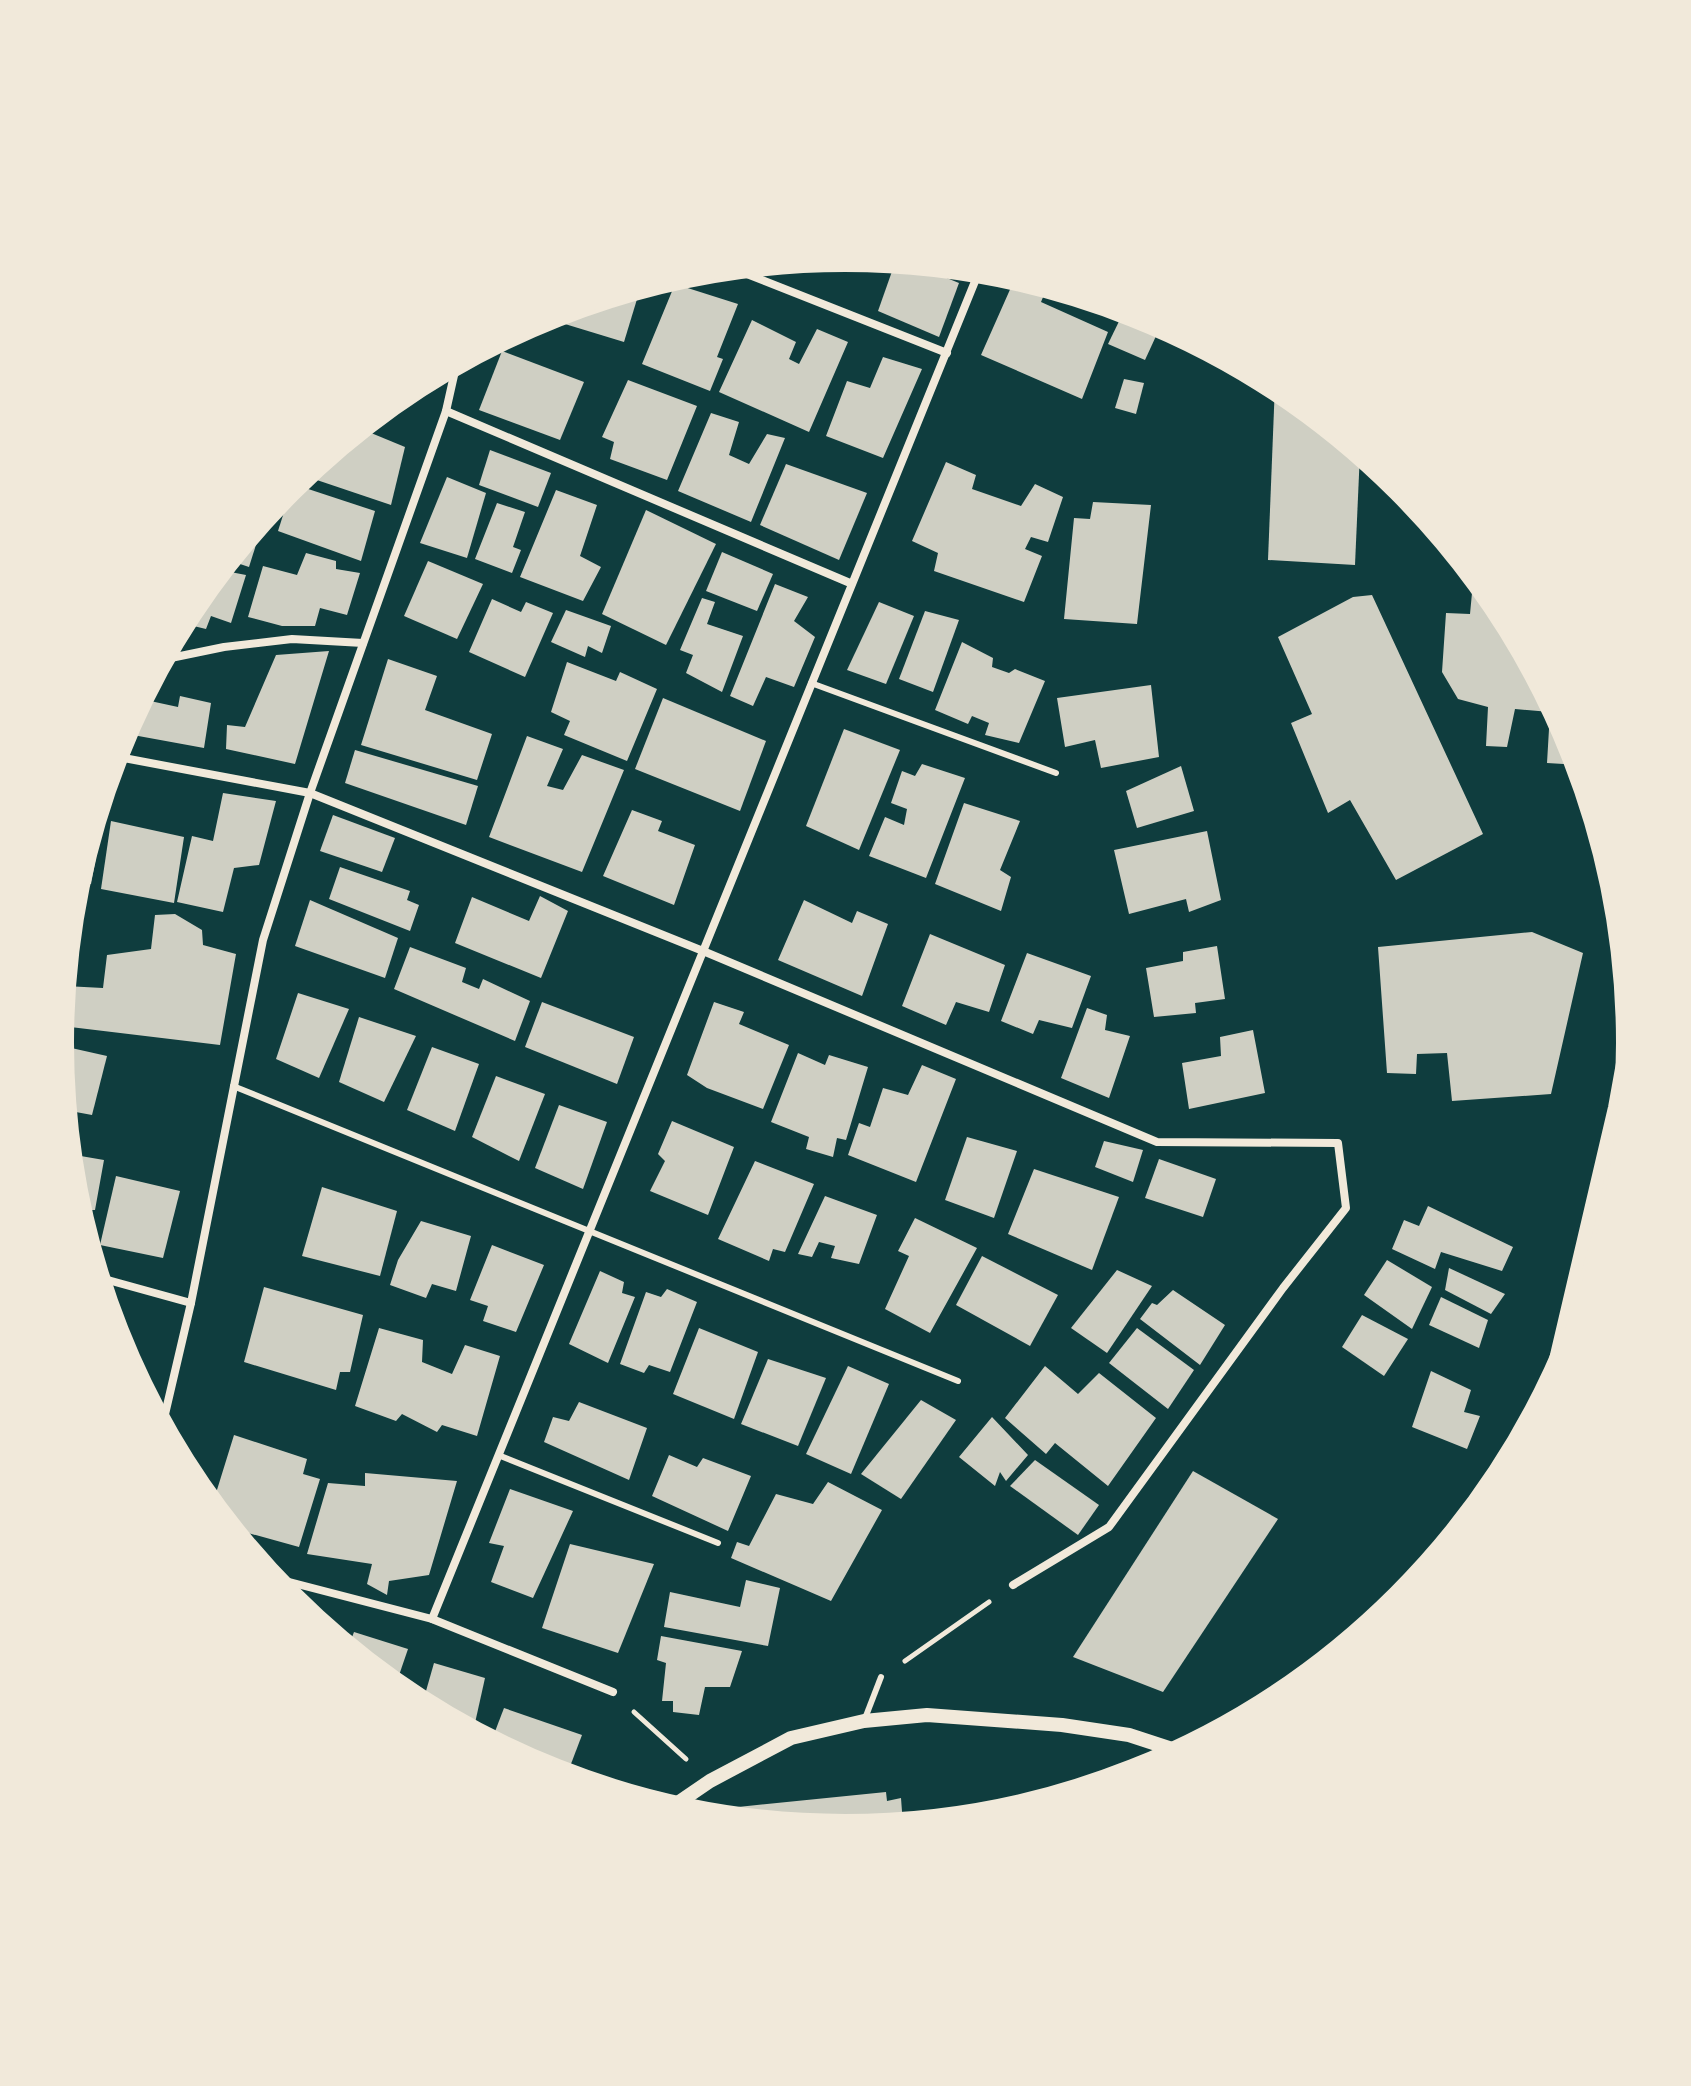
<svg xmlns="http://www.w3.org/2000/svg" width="1691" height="2086" viewBox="0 0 1691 2086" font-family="'Libre Baskerville',serif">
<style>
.building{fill:#cfcfc3}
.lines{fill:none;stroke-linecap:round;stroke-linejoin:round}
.path{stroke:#f1e9da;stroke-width:5}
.service{stroke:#f1e9da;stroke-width:6}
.minor{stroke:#f1e9da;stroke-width:8}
.tertiary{stroke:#f1e9da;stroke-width:14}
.trunk{stroke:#f1e9da;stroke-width:22}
.rim{fill:none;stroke:#f1e9da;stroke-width:4}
</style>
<rect width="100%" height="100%" fill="#0f3d3e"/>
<g class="building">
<polygon points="896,260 907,262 959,283 939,337 878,311"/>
<polygon points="1016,276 1048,285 1041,302 1108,332 1082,399 981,355"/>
<polygon points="675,284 738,304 717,357 723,359 710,391 642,364"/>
<polygon points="641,286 624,342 542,317 545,315"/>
<polygon points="1125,309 1162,323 1145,360 1108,344"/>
<polygon points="752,320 796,342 789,359 799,364 817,329 848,342 809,432 719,392"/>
<polygon points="502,351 584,382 560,440 479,410"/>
<polygon points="883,357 922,369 883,458 826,436 847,381 870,388"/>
<polygon points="1124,379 1144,383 1136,414 1115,408"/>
<polygon points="628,380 697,406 667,480 610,459 614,442 602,437"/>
<polygon points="1275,384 1360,452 1355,565 1268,560"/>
<polygon points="711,413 739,422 729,455 749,464 767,434 785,438 751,522 678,491"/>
<polygon points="359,428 405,447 391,505 302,475"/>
<polygon points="490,450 551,473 538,507 479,485"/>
<polygon points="946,462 976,475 972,489 1021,506 1035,484 1063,497 1048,542 1031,537 1025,549 1042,556 1024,602 934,571 938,553 912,541"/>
<polygon points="786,464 867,493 839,560 760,525"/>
<polygon points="447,477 486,493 467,558 420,543"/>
<polygon points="293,484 375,511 361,561 278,531"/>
<polygon points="556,490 597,505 580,556 601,567 583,601 520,577"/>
<polygon points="1093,502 1151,505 1137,624 1064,619 1074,518 1090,519"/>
<polygon points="497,503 525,512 513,547 521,550 512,573 475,559"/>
<polygon points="646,510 716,544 666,645 602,614"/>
<polygon points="266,513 249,567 228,560"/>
<polygon points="722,552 773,574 757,611 706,591"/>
<polygon points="306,553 336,561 336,569 360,573 347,615 320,608 315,626 282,626 248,617 263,566 297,575"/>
<polygon points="428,561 483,584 457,639 404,616"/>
<polygon points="220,570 246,575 231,623 211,616 206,629 181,623 191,605"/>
<polygon points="775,584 808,597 794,621 815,637 794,687 766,677 753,706 730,696"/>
<polygon points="1472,593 1492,595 1501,606 1573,742 1580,765 1547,763 1550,712 1515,709 1507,747 1486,746 1488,707 1458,699 1442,672 1446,613 1470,614"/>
<polygon points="1372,595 1483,834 1396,880 1350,800 1328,813 1291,723 1312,714 1278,637 1353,597"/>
<polygon points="702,598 715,602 707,624 743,636 722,692 686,673 693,655 680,650"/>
<polygon points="492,599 521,612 526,602 553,613 525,677 469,652"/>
<polygon points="879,602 914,616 886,684 847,670"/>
<polygon points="566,610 611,626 602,653 588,646 585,657 551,642"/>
<polygon points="925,611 959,620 933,692 899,679"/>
<polygon points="962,642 993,658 992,667 1009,673 1015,669 1045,681 1019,743 985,735 989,723 972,716 968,724 935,710"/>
<polygon points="329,651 295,764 226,749 227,725 245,727 276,655"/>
<polygon points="388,659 437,676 425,710 492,734 477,780 361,745"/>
<polygon points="567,662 616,681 620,672 657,689 627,761 564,735 570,721 551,712"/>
<polygon points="1151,685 1159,757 1101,768 1095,740 1065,747 1057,698"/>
<polygon points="180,696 211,703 204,748 122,733 141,699 178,707"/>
<polygon points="663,698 766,741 740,811 635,769"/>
<polygon points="844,729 900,750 859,850 806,826"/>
<polygon points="527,736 563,749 547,786 563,790 582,755 624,770 582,872 489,837"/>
<polygon points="355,750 478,786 466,825 345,783"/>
<polygon points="922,764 965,778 926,878 869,856 885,817 904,825 907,809 891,803 902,771 915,776"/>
<polygon points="1181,766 1194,811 1137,828 1126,791"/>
<polygon points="223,793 276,801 259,865 234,868 223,912 177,902 192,836 213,841"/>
<polygon points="964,803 1020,821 1000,870 1011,877 1001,911 935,884"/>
<polygon points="98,806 105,809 91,884 77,884"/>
<polygon points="632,810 662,821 658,831 695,845 674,905 603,876"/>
<polygon points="333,815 395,838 382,872 320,851"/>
<polygon points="111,821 184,837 174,903 101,889"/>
<polygon points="1207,831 1221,900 1189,912 1186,899 1129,914 1114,850"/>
<polygon points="340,867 410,891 407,900 419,905 410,931 329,899"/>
<polygon points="540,896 568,911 541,978 455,943 472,897 529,921"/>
<polygon points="310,900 398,938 385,978 295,946"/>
<polygon points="804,900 852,923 857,911 888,924 862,996 778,960"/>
<polygon points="175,914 202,930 203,945 236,954 220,1045 62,1026 65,986 103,988 107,955 151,949 155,915"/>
<polygon points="1532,932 1583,953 1551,1094 1452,1101 1447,1053 1417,1054 1416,1074 1387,1073 1378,947"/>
<polygon points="930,934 1005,965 989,1012 956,1002 946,1025 902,1006"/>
<polygon points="1217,946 1225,999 1195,1003 1196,1013 1154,1017 1146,968 1183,961 1183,952"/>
<polygon points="410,947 466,968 462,982 479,989 483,979 530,1001 515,1041 394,989"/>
<polygon points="1027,953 1091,976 1072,1028 1039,1020 1033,1034 1001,1021"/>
<polygon points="298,993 349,1009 319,1078 276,1059"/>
<polygon points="542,1002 634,1037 617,1084 525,1047"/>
<polygon points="714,1002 744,1012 739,1024 789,1045 763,1109 707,1088 687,1075"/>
<polygon points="1087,1008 1107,1015 1105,1030 1130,1036 1109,1098 1061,1078"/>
<polygon points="359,1017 416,1036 384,1102 339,1082"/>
<polygon points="1253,1030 1265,1093 1189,1109 1182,1063 1221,1056 1220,1037"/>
<polygon points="58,1045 107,1056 92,1115 65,1110"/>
<polygon points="432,1047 479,1064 455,1131 407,1110"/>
<polygon points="798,1053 825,1065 829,1055 868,1067 846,1140 837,1138 833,1157 806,1149 809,1137 771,1122"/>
<polygon points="922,1065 956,1079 916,1182 848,1155 859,1123 870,1127 883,1088 908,1095"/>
<polygon points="496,1076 545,1094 519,1161 472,1137"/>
<polygon points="559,1105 607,1122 583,1189 535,1168"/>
<polygon points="672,1121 734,1147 708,1215 650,1191 665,1161 658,1154"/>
<polygon points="967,1137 1017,1151 994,1218 945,1200"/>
<polygon points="1104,1141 1143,1150 1133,1182 1095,1167"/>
<polygon points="69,1154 104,1160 95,1210 86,1210 81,1221 73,1196"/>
<polygon points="1159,1159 1216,1179 1203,1217 1145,1198"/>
<polygon points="755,1161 814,1184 785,1252 773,1249 769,1261 718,1239"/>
<polygon points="1034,1169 1119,1197 1092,1270 1008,1234"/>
<polygon points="116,1176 180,1191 163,1258 100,1245"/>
<polygon points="322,1187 397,1211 380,1276 302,1256"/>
<polygon points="825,1196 877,1215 859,1264 831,1258 835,1246 819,1242 812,1257 798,1254"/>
<polygon points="1428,1206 1513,1247 1502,1271 1441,1252 1435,1269 1392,1249 1404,1220 1419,1226"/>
<polygon points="915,1218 977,1248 930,1333 885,1309 909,1256 898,1251"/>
<polygon points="421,1221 471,1236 456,1291 432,1284 426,1298 390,1285 398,1260"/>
<polygon points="492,1245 544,1265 516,1332 483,1321 488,1306 470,1300"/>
<polygon points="982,1256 1058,1295 1030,1346 956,1305"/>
<polygon points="1387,1260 1432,1287 1412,1329 1364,1295"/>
<polygon points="1449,1268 1505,1294 1491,1314 1445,1290"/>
<polygon points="1117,1270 1152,1286 1107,1353 1071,1328"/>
<polygon points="600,1271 624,1282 622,1293 635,1297 608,1363 569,1344"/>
<polygon points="264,1287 363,1315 350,1372 340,1372 336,1390 244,1362"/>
<polygon points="667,1289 697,1302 670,1372 649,1365 644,1373 620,1364 646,1292 661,1297"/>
<polygon points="1173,1290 1225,1325 1200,1365 1140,1319 1152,1303 1157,1305"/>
<polygon points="1441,1297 1488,1320 1479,1348 1429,1325"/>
<polygon points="1362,1315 1408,1339 1384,1376 1342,1347"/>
<polygon points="379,1328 423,1340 422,1362 452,1374 465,1345 500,1356 477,1436 442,1425 437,1432 402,1414 396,1421 355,1406"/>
<polygon points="699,1328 758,1352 734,1419 673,1394"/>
<polygon points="1137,1328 1194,1370 1168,1409 1109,1363"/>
<polygon points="768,1359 826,1378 798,1446 741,1424"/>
<polygon points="848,1366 889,1384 851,1474 806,1454"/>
<polygon points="1045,1366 1078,1394 1099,1373 1156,1418 1108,1486 1055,1443 1046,1454 1005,1418"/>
<polygon points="1431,1371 1471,1390 1464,1412 1480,1416 1467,1449 1412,1427"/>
<polygon points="921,1400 956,1420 901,1499 861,1474"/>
<polygon points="579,1402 647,1428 629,1480 544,1442 553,1417 569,1421"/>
<polygon points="992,1417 1028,1455 1006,1481 1000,1472 995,1486 959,1457"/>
<polygon points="234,1435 307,1459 303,1474 320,1479 299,1547 230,1528 212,1506"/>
<polygon points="669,1455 697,1467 703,1458 751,1476 728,1531 652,1496"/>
<polygon points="1035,1460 1099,1505 1078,1535 1010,1486"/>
<polygon points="1193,1471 1278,1519 1163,1692 1073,1657"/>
<polygon points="365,1473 457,1481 429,1575 389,1581 387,1595 367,1584 372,1564 307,1554 328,1483 365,1486"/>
<polygon points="828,1482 882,1510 831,1601 731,1558 737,1542 749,1546 776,1494 813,1504"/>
<polygon points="510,1489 573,1511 533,1598 491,1582 504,1546 489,1543"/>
<polygon points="570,1544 654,1564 618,1653 542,1628"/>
<polygon points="746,1580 780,1588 768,1646 664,1627 670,1592 740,1607"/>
<polygon points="354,1632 408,1649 395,1687 348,1648"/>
<polygon points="661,1636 742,1651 730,1687 705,1687 699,1715 673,1712 673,1701 662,1701 666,1663 657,1660"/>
<polygon points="434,1663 485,1678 473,1732 422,1705"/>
<polygon points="504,1708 582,1735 566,1777 544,1770 491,1742"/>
<polygon points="886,1792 887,1801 901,1798 903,1825 845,1830 739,1820 738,1807"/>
</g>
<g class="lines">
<g class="path">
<polyline points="905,1661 989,1602"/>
<polyline points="634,1712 686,1759"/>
</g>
<g class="service">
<polyline points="811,683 1056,773"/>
<polyline points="233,1086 958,1381"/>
<polyline points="498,1455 718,1543"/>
<polyline points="864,1721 881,1677"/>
</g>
<g class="minor">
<polyline points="729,267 947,353"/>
<polyline points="446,411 850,583"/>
<polyline points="161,660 224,647 292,639 363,643"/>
<polyline points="113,756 310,793 703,951 1157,1142 1338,1143 1346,1208 1283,1288 1109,1527 1013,1585"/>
<polyline points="97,1277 191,1303"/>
<polyline points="162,1427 191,1303 263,940 310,793 446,411 457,362"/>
<polyline points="270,1577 432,1619 613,1692"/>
<polyline points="432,1619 980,269"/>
</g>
<polyline class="tertiary" points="669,1809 710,1781 791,1738 864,1721 927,1715 1062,1725 1129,1735 1181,1752"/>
<polyline class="trunk" points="1556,1377 1619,1108 1632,1036"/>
</g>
<path d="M0 0H1691V2086H0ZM72 1043a773 773 0 1 1 1546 0a773 773 0 1 1-1546 0Z" fill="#f1e9da" fill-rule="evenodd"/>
<path class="rim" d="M72 1043a773 773 0 1 1 1546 0a773 773 0 1 1-1546 0Z"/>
</svg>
